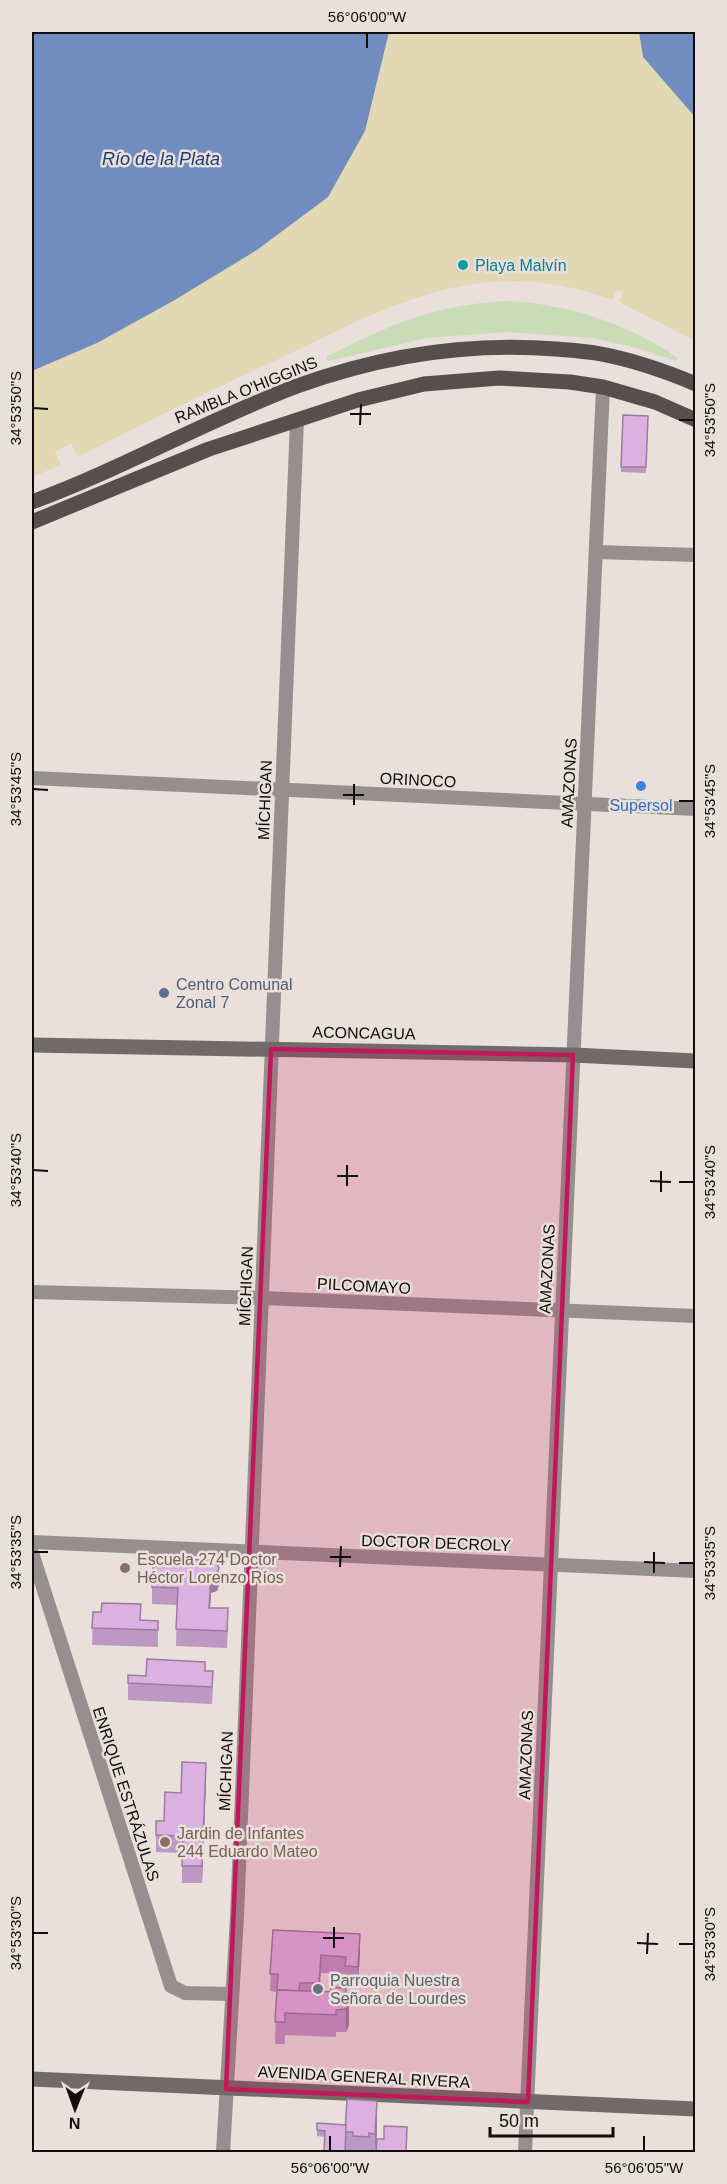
<svg xmlns="http://www.w3.org/2000/svg" width="727" height="2184" viewBox="0 0 727 2184" font-family="Helvetica,sans-serif">
<style>
.green{fill:#c9dcb7}
.sand{fill:#e2d8b3}
.water{fill:#718cbf}
.lines{fill:none;stroke-linecap:round;stroke-linejoin:round}
.street{stroke:#95908f;stroke-width:14}
.secondary{stroke:#706a68;stroke-width:15}
.primary{stroke:#564f4d;stroke-width:15}
.wall{fill:#bd98c2}
.shaded-wall{fill:#9a7c9e}
.building{fill:#dcb1e2;stroke:#9a7c9e;stroke-width:1.5}
.marked{fill:#c2185b;fill-opacity:0.2;stroke:#c2185b;stroke-width:4.5;stroke-linejoin:round}
.ticks{fill:none;stroke:#110d0c;stroke-width:2}
.culture-dot{fill:#0f9aa8;stroke:#e9dfdb;stroke-width:2}
.shop-dot{fill:#3f7fe0;stroke:#e9dfdb;stroke-width:2}
.service-dot{fill:#5c6f8a;stroke:#e9dfdb;stroke-width:2}
.education-dot{fill:#8d6e63;stroke:#e9dfdb;stroke-width:2}
.worship-dot{fill:#6b7280;stroke:#e9dfdb;stroke-width:2}
.labels{text-anchor:middle;dominant-baseline:central;stroke-width:5;stroke-linejoin:round;paint-order:stroke}
.culture-label{font-size:16px;fill:#0d838f;stroke:#e9dfdb;text-anchor:start}
.street-label{font-size:16px;fill:#110d0c;stroke:#e9dfdb}
.shop-label{font-size:16px;fill:#366cbe;stroke:#e9dfdb}
.service-label{font-size:16px;fill:#4e5e75;stroke:#e9dfdb;text-anchor:start}
.education-label{font-size:16px;fill:#785e54;stroke:#e9dfdb;text-anchor:start}
.worship-label{font-size:16px;fill:#5b616d;stroke:#e9dfdb;text-anchor:start}
.water-label{font-size:18px;font-style:italic;fill:#1c3b7a;stroke:#e9dfdb}
.neatline{fill:none;stroke:#110d0c;stroke-width:2}
.ticks-label{font-size:15px;text-anchor:middle;fill:#110d0c}
</style>
<rect width="100%" height="100%" fill="#e9dfdb"/>
<path class="green" d="M 506,301 C 568,304 626,323 678,358 L 676,361 L 637,348 L 593,338 L 506,332 L 427,338 L 328,361 L 326,357 C 390,325 432,305 506,301 Z"/>
<path class="sand" d="M 389,32 L 639,32 L 643,57 L 695,117 L 695,341 L 619,302 L 623,293 L 617,290 L 612,300 C 484,253 396,302 283,357 C 214,389 146,422 78,457 L 71,443 L 55,452 L 61,465 L 32,477 L 32,371 L 97,343 L 257,250 L 365,131 Z"/>
<g class="water">
<polygon points="32,32 389,32 365,131 328,197 257,250 173,301 97,343 32,371"/>
<polygon points="639,32 695,32 695,117 643,57"/>
</g>
<g class="lines">
<g class="street">
<polyline points="596,552 696,555"/>
<polyline points="32,778 696,809"/>
<polyline points="32,1292 262,1298 696,1316"/>
<polyline points="32,1542 696,1571"/>
<polyline points="32,1553 171,1986 185,1993 231,1994"/>
<polyline points="223,2152 237,1917 297,420"/>
<polyline points="525,2152 603,387"/>
</g>
<g class="secondary">
<polyline points="32,1045 573,1055 696,1061"/>
<polyline points="32,2079 696,2109"/>
</g>
<g class="primary">
<path d="M 32,502 C 122,469 207,420 297,386 C 380,356 468,342 556,349 C 570,350 586,351 601,354 C 633,360 665,371 696,384"/>
<polyline points="32,522 209,449 358,400 424,384 499,378 570,382 603,387 655,402 696,420"/>
</g>
</g>
<g class="wall">
<polygon points="623,415 648,416 646,473 621,472"/>
<polygon points="219,1585 217,1591 211,1593 210,1608 228,1626 227,1648 176,1646 177,1605 152,1604 152,1587"/>
<polygon points="93,1612 141,1620 158,1621 158,1647 92,1645"/>
<polygon points="205,1671 213,1688 212,1704 128,1700 128,1675 146,1676"/>
<polygon points="206,1780 202,1883 182,1883 182,1853 156,1852 156,1821 164,1821 181,1793"/>
<polygon points="273,1930 360,1952 358,1984 345,1983 345,1974 321,1973 320,1991 346,1997 349,2025 346,2032 336,2032 336,2037 285,2035 285,2044 275,2044 277,1992 270,1991"/>
<polygon points="377,2101 377,2139 406,2152 324,2152 324,2137 317,2136 317,2123 346,2125"/>
</g>
<g class="shaded-wall">
<polygon points="219,1568 219,1585 217,1591 211,1593 209,1625 211,1576"/>
<polygon points="206,1763 206,1780 202,1883 202,1866"/>
<polygon points="360,1934 360,1952 358,1984 358,1967"/>
<polygon points="349,2002 349,2025 346,2032 346,2009"/>
<polygon points="377,2101 377,2132 375,2152 375,2134"/>
</g>
<g class="building">
<polygon points="623,415 648,416 646,467 621,467"/>
<polygon points="173,1559 212,1560 216,1562 219,1568 217,1574 211,1576 209,1608 228,1608 227,1631 176,1629 178,1588 152,1587 153,1561 173,1562"/>
<polygon points="102,1603 141,1604 140,1620 158,1621 158,1630 92,1628 93,1612 101,1612"/>
<polygon points="147,1659 205,1662 205,1671 213,1671 212,1687 128,1683 128,1675 146,1676"/>
<polygon points="182,1762 206,1763 202,1866 182,1866 183,1836 156,1835 156,1821 164,1821 165,1792 181,1793"/>
<polygon points="273,1930 360,1934 358,1967 345,1966 346,1957 321,1955 319,1983 300,1983 299,1991 277,1990 278,1974 270,1974"/>
<polygon points="331,1987 346,1988 345,1997 337,1996 337,1992 331,1992"/>
<polygon points="277,1990 337,1992 337,1996 347,1997 349,2002 346,2009 336,2010 336,2015 285,2013 285,2022 275,2022"/>
<polygon points="347,2099 377,2101 375,2134 369,2133 369,2137 353,2136 353,2132 345,2132"/>
<polygon points="317,2123 346,2125 345,2152 324,2152 325,2131 317,2130"/>
<polygon points="384,2126 407,2127 406,2152 376,2152 377,2139 384,2139"/>
</g>
<path class="marked" d="M 271,1049 L 573,1055 L 528,2102 L 226,2089 Z"/>
<path class="ticks" d="M 367,48 L 367,33M 33,408 L 48,409M 350,414 L 371,414M 679,420 L 694,420M 360,425 L 361,404M 33,789 L 48,790M 343,795 L 364,795M 679,801 L 694,801M 354,805 L 354,784M 33,1170 L 48,1171M 337,1176 L 358,1176M 650,1181 L 671,1182M 679,1182 L 694,1182M 347,1186 L 347,1165M 661,1192 L 661,1171M 33,1552 L 48,1552M 330,1557 L 351,1557M 644,1562 L 665,1563M 679,1563 L 694,1563M 340,1567 L 341,1546M 654,1573 L 654,1552M 33,1933 L 48,1933M 323,1938 L 344,1938M 637,1943 L 658,1944M 679,1944 L 694,1944M 334,1948 L 334,1927M 647,1954 L 648,1933M 330,2151 L 330,2136M 644,2151 L 644,2136"/>
<circle class="culture-dot" cx="463" cy="265" r="6"/>
<circle class="shop-dot" cx="641" cy="786" r="6"/>
<circle class="service-dot" cx="164" cy="993" r="6"/>
<g class="education-dot">
<circle cx="125" cy="1568" r="6"/>
<circle cx="165" cy="1842" r="6"/>
</g>
<circle class="worship-dot" cx="318" cy="1989" r="6"/>
<g class="labels">
<g class="culture-label">
<text x="475" y="265">Playa Malvín</text>
</g>
<g class="street-label">
<text transform="translate(246 390) rotate(-22)">RAMBLA O'HIGGINS</text>
<text transform="translate(418 780) rotate(3)">ORINOCO</text>
<text transform="translate(569 783) rotate(-87)">AMAZONAS</text>
<text transform="translate(265 800) rotate(-88)">MÍCHIGAN</text>
<text transform="translate(364 1033) rotate(1)">ACONCAGUA</text>
<text transform="translate(547 1269) rotate(-87)">AMAZONAS</text>
<text transform="translate(246 1286) rotate(-88)">MÍCHIGAN</text>
<text transform="translate(364 1286) rotate(3)">PILCOMAYO</text>
<text transform="translate(436 1543) rotate(2)">DOCTOR DECROLY</text>
<text transform="translate(526 1755) rotate(-88)">AMAZONAS</text>
<text transform="translate(226 1771) rotate(-88)">MÍCHIGAN</text>
<text transform="translate(126 1794) rotate(72)">ENRIQUE ESTRÁZULAS</text>
<text transform="translate(364 2077) rotate(3)">AVENIDA GENERAL RIVERA</text>
</g>
<g class="shop-label">
<text x="641" y="805">Supersol</text>
</g>
<g class="service-label">
<text x="176" y="984">Centro Comunal<tspan x="176" dy="18">Zonal 7</tspan></text>
</g>
<g class="education-label">
<text x="137" y="1559">Escuela 274 Doctor<tspan x="137" dy="18">Héctor Lorenzo Ríos</tspan></text>
<text x="177" y="1833">Jardin de Infantes<tspan x="177" dy="18">244 Eduardo Mateo</tspan></text>
</g>
<g class="worship-label">
<text x="330" y="1980">Parroquia Nuestra<tspan x="330" dy="18">Señora de Lourdes</tspan></text>
</g>
<g class="water-label">
<text x="161" y="159">Río de la Plata</text>
</g>
</g>
<rect width="727" height="2184" fill="none" stroke="#e9dfdb" stroke-width="66"/>
<g transform="translate(75 2109) rotate(181)" stroke="#e9dfdb" stroke-width="4.5" paint-order="stroke">
<path d="M0-4.5L10 22L0 15L-10 22Z" fill="#110d0c"/>
<text y="-9" font-size="16" font-weight="bold" text-anchor="middle" fill="#110d0c">N</text>
</g>
<path d="M490 2127v9h123v-9" fill="none" stroke="#110d0c" stroke-width="3"/>
<text x="499" y="2127" font-size="18" fill="#110d0c" stroke="#e9dfdb" stroke-width="4.5" paint-order="stroke">50 m</text>
<rect x="33" y="33" width="661" height="2118" class="neatline"/>
<g class="ticks-label">
<text x="367" y="22">56°06'00"W</text>
<text transform="translate(16 408) rotate(-90)" y="5">34°53'50"S</text>
<text transform="translate(710 420) rotate(-90)" y="5">34°53'50"S</text>
<text transform="translate(16 789) rotate(-90)" y="5">34°53'45"S</text>
<text transform="translate(710 801) rotate(-90)" y="5">34°53'45"S</text>
<text transform="translate(16 1170) rotate(-90)" y="5">34°53'40"S</text>
<text transform="translate(710 1182) rotate(-90)" y="5">34°53'40"S</text>
<text transform="translate(16 1552) rotate(-90)" y="5">34°53'35"S</text>
<text transform="translate(710 1563) rotate(-90)" y="5">34°53'35"S</text>
<text transform="translate(16 1933) rotate(-90)" y="5">34°53'30"S</text>
<text transform="translate(710 1944) rotate(-90)" y="5">34°53'30"S</text>
<text x="330" y="2173">56°06'00"W</text>
<text x="644" y="2173">56°06'05"W</text>
</g>
</svg>
